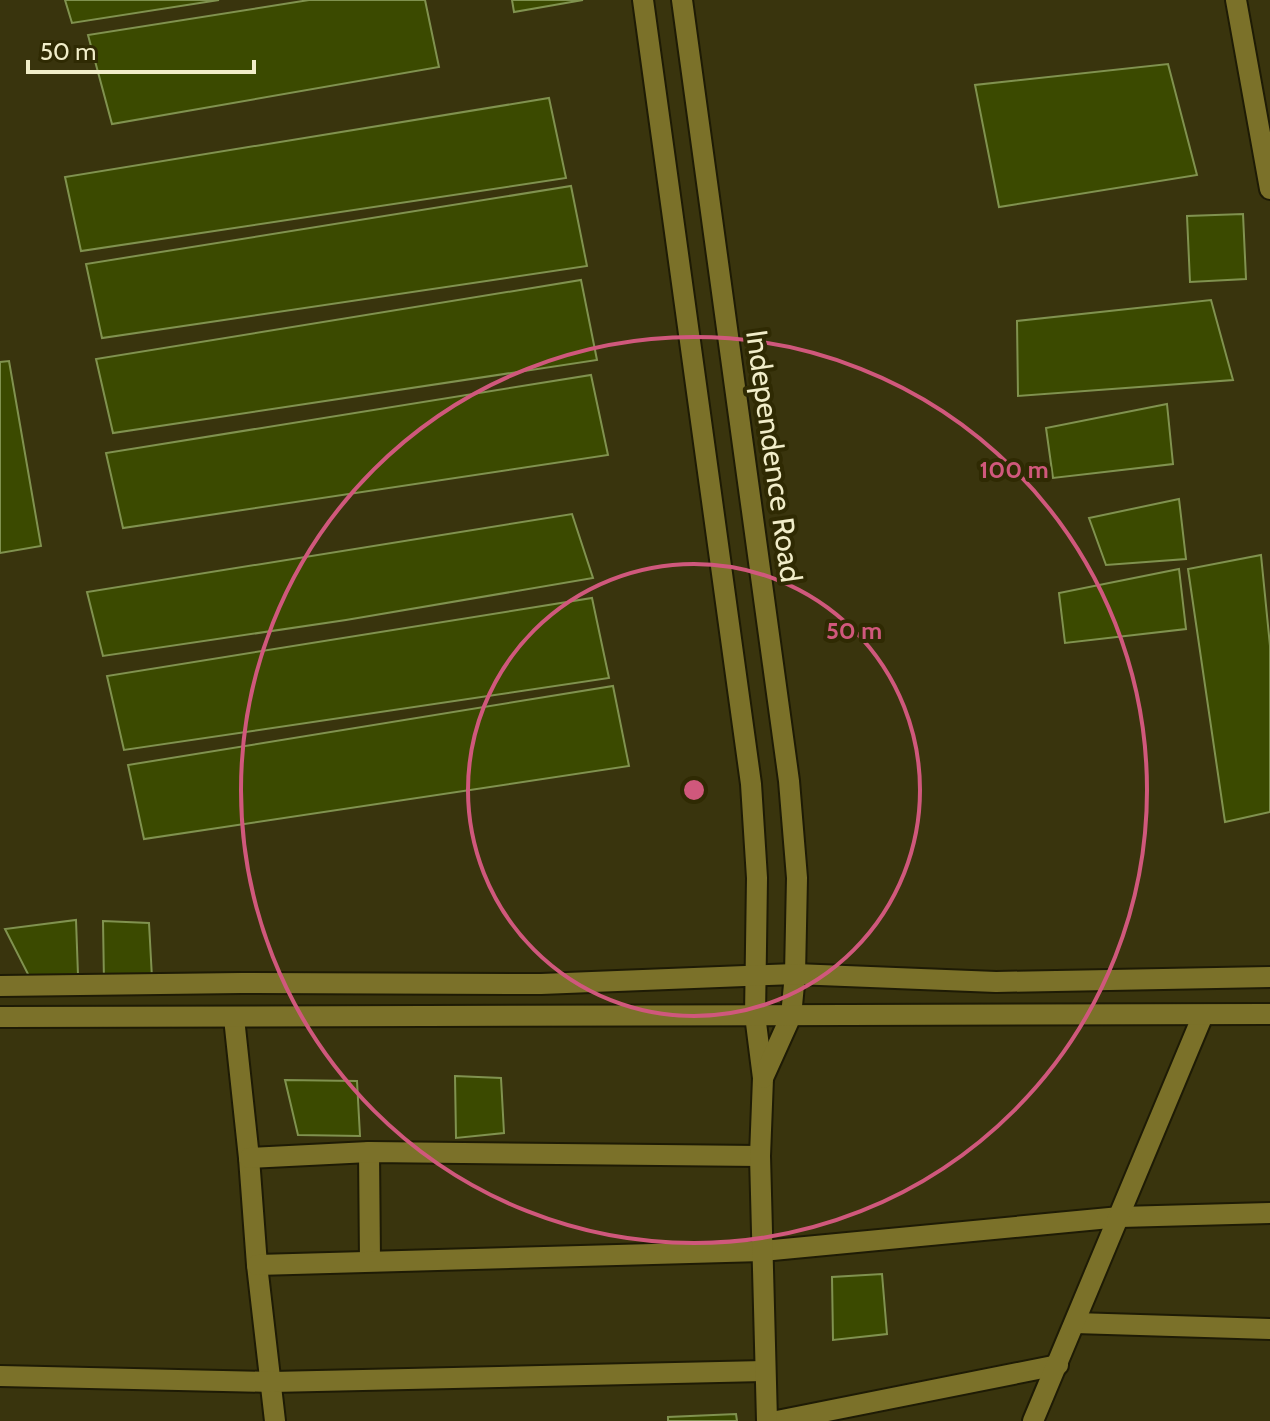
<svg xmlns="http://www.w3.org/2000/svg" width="1270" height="1421" viewBox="0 0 1270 1421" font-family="Cabin,sans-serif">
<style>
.building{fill:#3b4a00;stroke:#80924f;stroke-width:2}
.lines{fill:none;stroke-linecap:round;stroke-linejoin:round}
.street-casing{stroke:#1e1b05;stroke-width:24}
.secondary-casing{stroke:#1e1b05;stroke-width:24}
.street{stroke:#7b7129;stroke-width:20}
.secondary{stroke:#7b7129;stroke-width:20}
.ring{fill:none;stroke:#d0587c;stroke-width:4}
.labels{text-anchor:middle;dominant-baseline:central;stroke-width:8;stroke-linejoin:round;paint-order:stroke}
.street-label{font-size:30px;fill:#f1edc9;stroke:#2f2a03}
.centre{fill:#d0587c;stroke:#2f2a03;stroke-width:4}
.ring-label{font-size:24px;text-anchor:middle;font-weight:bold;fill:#d0587c;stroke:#2f2a03;stroke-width:8;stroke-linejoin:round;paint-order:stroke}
</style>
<rect width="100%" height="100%" fill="#39340d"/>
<g class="building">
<polygon points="65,0 219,0 72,23"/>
<polygon points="309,0 425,0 439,67 112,124 88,35"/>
<polygon points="512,0 583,0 514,12"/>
<polygon points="1168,64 1197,175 999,207 975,85"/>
<polygon points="549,98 566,178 81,251 65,177"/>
<polygon points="571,186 587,266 102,338 86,264"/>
<polygon points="1243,214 1246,279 1190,282 1187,216"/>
<polygon points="581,280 597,360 113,433 96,359"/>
<polygon points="1211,300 1233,380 1018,396 1017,321"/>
<polygon points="9,361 41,546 0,553 0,362"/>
<polygon points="591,375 608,455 123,528 106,453"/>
<polygon points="1167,404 1173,464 1053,478 1046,428"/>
<polygon points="1179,499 1186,559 1106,565 1089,518"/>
<polygon points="572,514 593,578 346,620 103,656 87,592"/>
<polygon points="1261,555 1270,646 1270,812 1225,822 1188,569"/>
<polygon points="1179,569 1186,629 1065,643 1059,593"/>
<polygon points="592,598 609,678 124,750 107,676"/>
<polygon points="613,686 629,766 144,839 128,765"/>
<polygon points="76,920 78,975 31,980 5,929"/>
<polygon points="103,921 149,923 152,978 104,983"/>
<polygon points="455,1076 501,1078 504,1133 456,1138"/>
<polygon points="285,1080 357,1081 360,1136 298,1135"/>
<polygon points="882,1274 887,1334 833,1340 832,1277"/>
<polygon points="736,1414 737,1421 668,1421 668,1417"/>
</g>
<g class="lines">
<defs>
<g id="street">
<polyline points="1236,0 1270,189"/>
<polyline points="234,1018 249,1158 257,1265 275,1421"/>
<polyline points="369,1152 370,1261"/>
<polyline points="249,1158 369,1152 760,1156"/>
<polyline points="257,1265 762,1251 1120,1217 1270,1213"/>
<polyline points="1075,1323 1270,1329"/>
<polyline points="0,1376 272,1382 765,1371"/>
<polyline points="777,1421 1058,1365"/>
<polyline points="1033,1421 1203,1015"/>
</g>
<g id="secondary">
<polyline points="643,0 751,784 757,878 755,1015 763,1078 760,1156 767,1421"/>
<polyline points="682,0 789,781 797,878 795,974 791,1016 763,1078"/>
<polyline points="0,986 241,983 541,984 795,974 996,982 1270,977"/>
<polyline points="0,1017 1270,1014"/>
</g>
</defs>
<use href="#street" class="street-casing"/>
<use href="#secondary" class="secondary-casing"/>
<use href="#street" class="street"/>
<use href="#secondary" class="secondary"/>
</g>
<g class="ring">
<circle cx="694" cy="790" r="226"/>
<circle cx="694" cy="790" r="453"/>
</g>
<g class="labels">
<g class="street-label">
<text transform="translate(774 456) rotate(82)">Independence Road</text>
</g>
</g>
<circle cx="694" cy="790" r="12" class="centre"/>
<g class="ring-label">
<text x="1014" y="478">100 m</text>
<text x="854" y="639">50 m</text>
</g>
<path d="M28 60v12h226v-12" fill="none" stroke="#f1edc9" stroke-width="4"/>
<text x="40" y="60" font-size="24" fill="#f1edc9" stroke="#2f2a03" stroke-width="6" paint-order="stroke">50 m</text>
</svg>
